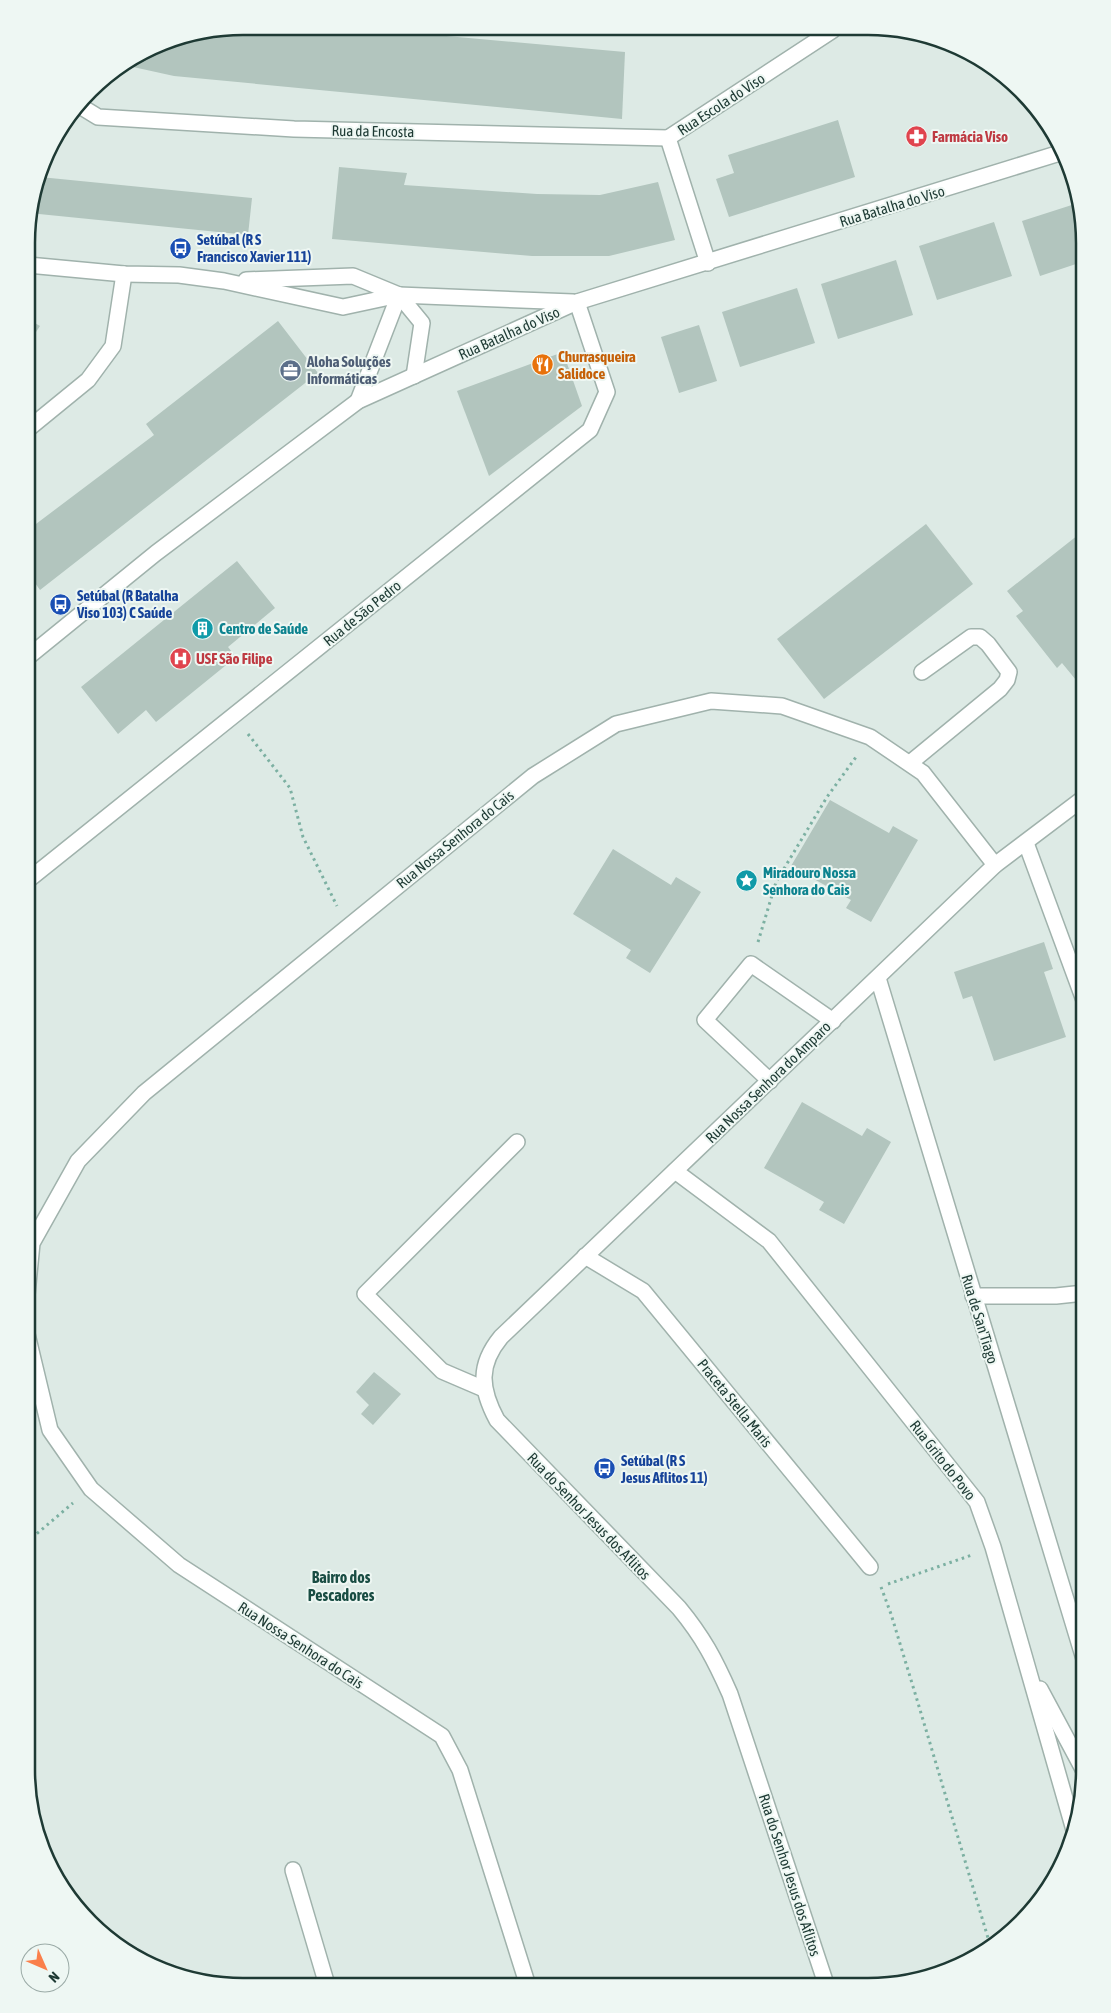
<svg xmlns="http://www.w3.org/2000/svg" width="1111" height="2013" viewBox="0 0 1111 2013" font-family="'Asap Condensed',sans-serif">
<style>
.building{fill:#b2c5be}
.lines{fill:none;stroke-linecap:round;stroke-linejoin:round}
.minor-casing{stroke:#a0b2ac;stroke-width:18}
.path{stroke:#7cb0a2;stroke-width:3;stroke-dasharray:2.5 4;stroke-linecap:butt}
.minor{stroke:#fff;stroke-width:15}
.labels{text-anchor:middle;dominant-baseline:central;stroke-width:4;stroke-linejoin:round;paint-order:stroke}
.street-label{font-size:15px;fill:#1e3a34;stroke:#eef7f3}
.health-label{font-size:15px;font-weight:bold;fill:#be3a42;stroke:#eef7f3;text-anchor:start}
.transit-label{font-size:15px;font-weight:bold;fill:#164399;stroke:#eef7f3;text-anchor:start}
.food-label{font-size:15px;font-weight:bold;fill:#c56008;stroke:#eef7f3;text-anchor:start}
.service-label{font-size:15px;font-weight:bold;fill:#4e5e75;stroke:#eef7f3;text-anchor:start}
.culture-label{font-size:15px;font-weight:bold;fill:#0d838f;stroke:#eef7f3;text-anchor:start}
.neighbourhood-label{font-size:16px;font-weight:bold;fill:#194d43;stroke:#eef7f3}
.rim{fill:none;stroke:#1e3a34;stroke-width:2.5}
</style>
<rect width="100%" height="100%" fill="#ddeae5"/>
<g class="building">
<polygon points="243,26 347,27 625,52 622,119 174,76 124,65 160,43"/>
<polygon points="838,120 855,177 729,217 716,179 734,173 728,155"/>
<polygon points="339,167 407,173 404,185 537,194 600,195 658,182 675,240 609,256 532,256 332,239"/>
<polygon points="40,177 252,198 248,235 29,213"/>
<polygon points="1078,203 1085,243 1085,261 1040,276 1022,221"/>
<polygon points="994,222 1012,276 937,300 919,246"/>
<polygon points="896,260 913,315 838,339 821,284"/>
<polygon points="797,288 815,343 740,367 722,312"/>
<polygon points="28,319 40,326 28,344"/>
<polygon points="278,321 318,373 40,590 28,573 28,530 154,435 146,424"/>
<polygon points="699,325 717,381 679,393 661,337"/>
<polygon points="563,352 582,406 489,476 457,391"/>
<polygon points="926,524 973,584 824,699 777,639"/>
<polygon points="1078,535 1085,544 1085,691 1062,663 1057,668 1016,616 1023,611 1007,591"/>
<polygon points="237,561 275,608 228,647 236,657 156,722 146,710 118,734 81,687"/>
<polygon points="830,800 889,833 893,826 918,840 871,922 846,908 851,900 791,866"/>
<polygon points="613,849 671,885 676,877 701,892 650,973 626,958 631,950 573,914"/>
<polygon points="1044,942 1053,969 1044,972 1066,1037 994,1061 972,996 963,999 954,972"/>
<polygon points="802,1102 862,1136 867,1128 891,1142 844,1224 819,1210 824,1202 764,1168"/>
<polygon points="374,1372 401,1394 373,1425 361,1414 369,1405 356,1392"/>
</g>
<g class="lines">
<defs>
<g id="minor">
<polyline points="80,106 98,117 294,129 668,138"/>
<polyline points="708,263 668,138 833,30"/>
<polyline points="28,265 124,274 179,275 224,281 343,307 399,295 573,302"/>
<polyline points="246,280 353,276 399,295 422,323 414,376"/>
<polyline points="358,401 399,295"/>
<polyline points="28,429 88,380 113,346 124,274"/>
<polyline points="28,657 156,553 358,401 577,302 1063,152"/>
<polyline points="910,763 1000,689 1007,680 1009,672 988,644 980,637 971,637 922,672"/>
<polyline points="1026,843 1085,1003"/>
<polyline points="27,881 590,430 607,392 577,302"/>
<polyline points="878,978 1084,1659"/>
<polyline points="770,1081 705,1020 751,964 833,1021"/>
<polyline points="675,1171 769,1241 977,1502 993,1547 1074,1830"/>
<polyline points="585,1256 643,1291 870,1567"/>
<polyline points="27,1294 32,1243 78,1161 144,1093 533,776 616,724 711,701 782,706 870,737 923,773 995,865"/>
<polyline points="973,1296 1056,1296 1084,1293"/>
<polyline points="27,1334 50,1430 91,1489 179,1565 442,1736 460,1770 528,1986"/>
<polyline points="484,1389 442,1371 365,1294 517,1142"/>
<polyline points="1040,1689 1084,1771"/>
<polyline points="293,1870 327,1985"/>
<path d="M 827,1987 L 730,1694 C 715,1660 703,1637 679,1608 L 497,1420 C 480,1388 478,1365 501,1337 L 995,865 L 1085,797"/>
</g>
</defs>
<use href="#minor" class="minor-casing"/>
<g class="path">
<polyline points="248,734 290,788 303,837 337,906"/>
<polyline points="758,942 776,882 827,797 856,757"/>
<polyline points="27,1542 73,1503"/>
<polyline points="888,1584 972,1555"/>
<polyline points="881,1587 891,1614 918,1703 991,1948"/>
</g>
<use href="#minor" class="minor"/>
</g>
<defs>
<symbol id="pharmacy-disc" viewBox="-11 -11 22 22"><circle r="9.5" fill="#e0444e" stroke="#eef7f3"/><path d="M-2-6h4v4h4v4h-4v4h-4v-4h-4v-4h4Z" fill="#fff"/></symbol>
<symbol id="bus-disc" viewBox="-11 -11 22 22"><circle r="9.5" fill="#1a4fb4" stroke="#eef7f3"/><path d="M-5-6H5V4H4V6H2V4H-2V6H-4V4H-5ZM-3.5-4V0h7V-4ZM-3.5 1.2v1.5H-2V1.2ZM2 1.2v1.5H3.5V1.2Z" fill="#fff"/></symbol>
<symbol id="restaurant-disc" viewBox="-11 -11 22 22"><circle r="9.5" fill="#e8710a" stroke="#eef7f3"/><path d="M-5-6h1v4h1v-4h1v4h1v-4h1v5L-1.5 .5V6h-2V.5L-5-1ZM5-6V6H3V1.5H1.5Q1.5-4 5-6Z" fill="#fff"/></symbol>
<symbol id="office-disc" viewBox="-11 -11 22 22"><circle r="9.5" fill="#5c6f8a" stroke="#eef7f3"/><path d="M-6-3h4V-5.5h4V-3h4V5H-6ZM-1-4.5V-3h2v-1.5ZM-6 0V1H6V0Z" fill="#fff"/></symbol>
<symbol id="building-disc" viewBox="-11 -11 22 22"><circle r="9.5" fill="#0f9aa8" stroke="#eef7f3"/><path d="M-4-6H4V6H1V3H-1V6H-4ZM-2.5-4.3h1.7v1.8h-1.7ZM.8-4.3h1.7v1.8H.8ZM-2.5-1h1.7V.8h-1.7ZM.8-1h1.7V.8H.8Z" fill="#fff"/></symbol>
<symbol id="hospital-disc" viewBox="-11 -11 22 22"><circle r="9.5" fill="#e0444e" stroke="#eef7f3"/><path d="M-5-5h3v3.5h4V-5h3V5h-3V1.5h-4V5h-3Z" fill="#fff"/></symbol>
<symbol id="sight-disc" viewBox="-11 -11 22 22"><circle r="9.5" fill="#0f9aa8" stroke="#eef7f3"/><path d="M0-6L1.8-2.2L6-1.7L2.9 1.2L3.7 5.4L0 3.3L-3.7 5.4L-2.9 1.2L-6-1.7L-1.8-2.2Z" fill="#fff"/></symbol>
</defs>
<g fill-rule="evenodd">
<use href="#pharmacy-disc" x="904" y="124" width="25" height="25"/>
<use href="#bus-disc" x="168" y="236" width="25" height="25"/>
<use href="#restaurant-disc" x="530" y="352" width="25" height="25"/>
<use href="#office-disc" x="278" y="358" width="25" height="25"/>
<use href="#bus-disc" x="48" y="592" width="25" height="25"/>
<use href="#building-disc" x="190" y="616" width="25" height="25"/>
<use href="#hospital-disc" x="168" y="646" width="25" height="25"/>
<use href="#sight-disc" x="734" y="868" width="25" height="25"/>
<use href="#bus-disc" x="592" y="1456" width="25" height="25"/>
</g>
<g class="labels">
<g class="street-label">
<text transform="translate(721 104) rotate(-33)">Rua Escola do Viso</text>
<text transform="translate(373 131) rotate(1)">Rua da Encosta</text>
<text transform="translate(892 206) rotate(-17)">Rua Batalha do Viso</text>
<text transform="translate(509 333) rotate(-24)">Rua Batalha do Viso</text>
<text transform="translate(362 613) rotate(-39)">Rua de São Pedro</text>
<text transform="translate(455 839) rotate(-39)">Rua Nossa Senhora do Cais</text>
<text transform="translate(768 1082) rotate(-44)">Rua Nossa Senhora do Amparo</text>
<text transform="translate(980 1319) rotate(73)">Rua de San'Tiago</text>
<text transform="translate(735 1403) rotate(51)">Praceta Stella Maris</text>
<text transform="translate(943 1460) rotate(52)">Rua Grito do Povo</text>
<text transform="translate(589 1516) rotate(46)">Rua do Senhor Jesus dos Aflitos</text>
<text transform="translate(301 1645) rotate(33)">Rua Nossa Senhora do Cais</text>
<text transform="translate(790 1875) rotate(72)">Rua do Senhor Jesus dos Aflitos</text>
</g>
<g class="health-label">
<text x="932" y="136">Farmácia Viso</text>
<text x="196" y="658">USF São Filipe</text>
</g>
<g class="transit-label">
<text x="197" y="239">Setúbal (R S<tspan x="197" dy="17">Francisco Xavier 111)</tspan></text>
<text x="77" y="595">Setúbal (R Batalha<tspan x="77" dy="17">Viso 103) C Saúde</tspan></text>
<text x="621" y="1460">Setúbal (R S<tspan x="621" dy="17">Jesus Aflitos 11)</tspan></text>
</g>
<g class="food-label">
<text x="558" y="356">Churrasqueira<tspan x="558" dy="17">Salidoce</tspan></text>
</g>
<g class="service-label">
<text x="307" y="361">Aloha Soluções<tspan x="307" dy="17">Informáticas</tspan></text>
</g>
<g class="culture-label">
<text x="219" y="628">Centro de Saúde</text>
<text x="763" y="872">Miradouro Nossa<tspan x="763" dy="17">Senhora do Cais</tspan></text>
</g>
<g class="neighbourhood-label">
<text x="341" y="1577">Bairro dos<tspan x="341" dy="18">Pescadores</tspan></text>
</g>
</g>
<path d="M0 0H1111V2013H0ZM243 35H868A208 208 0 0 1 1076 243V1770A208 208 0 0 1 868 1978H243A208 208 0 0 1 35 1770V243A208 208 0 0 1 243 35Z" fill="#eef7f3" fill-rule="evenodd"/>
<path class="rim" d="M243 35H868A208 208 0 0 1 1076 243V1770A208 208 0 0 1 868 1978H243A208 208 0 0 1 35 1770V243A208 208 0 0 1 243 35Z"/>
<g transform="translate(45 1968) rotate(135)"><circle r="24" fill="#eef7f3" stroke="#9baba7"/>
<path d="M0-4L9 19L0 12L-9 19Z" fill="#fa7f4b"/>
<text y="-8" font-size="14" font-weight="bold" text-anchor="middle" fill="#1e3a34">N</text>
</g>
</svg>
